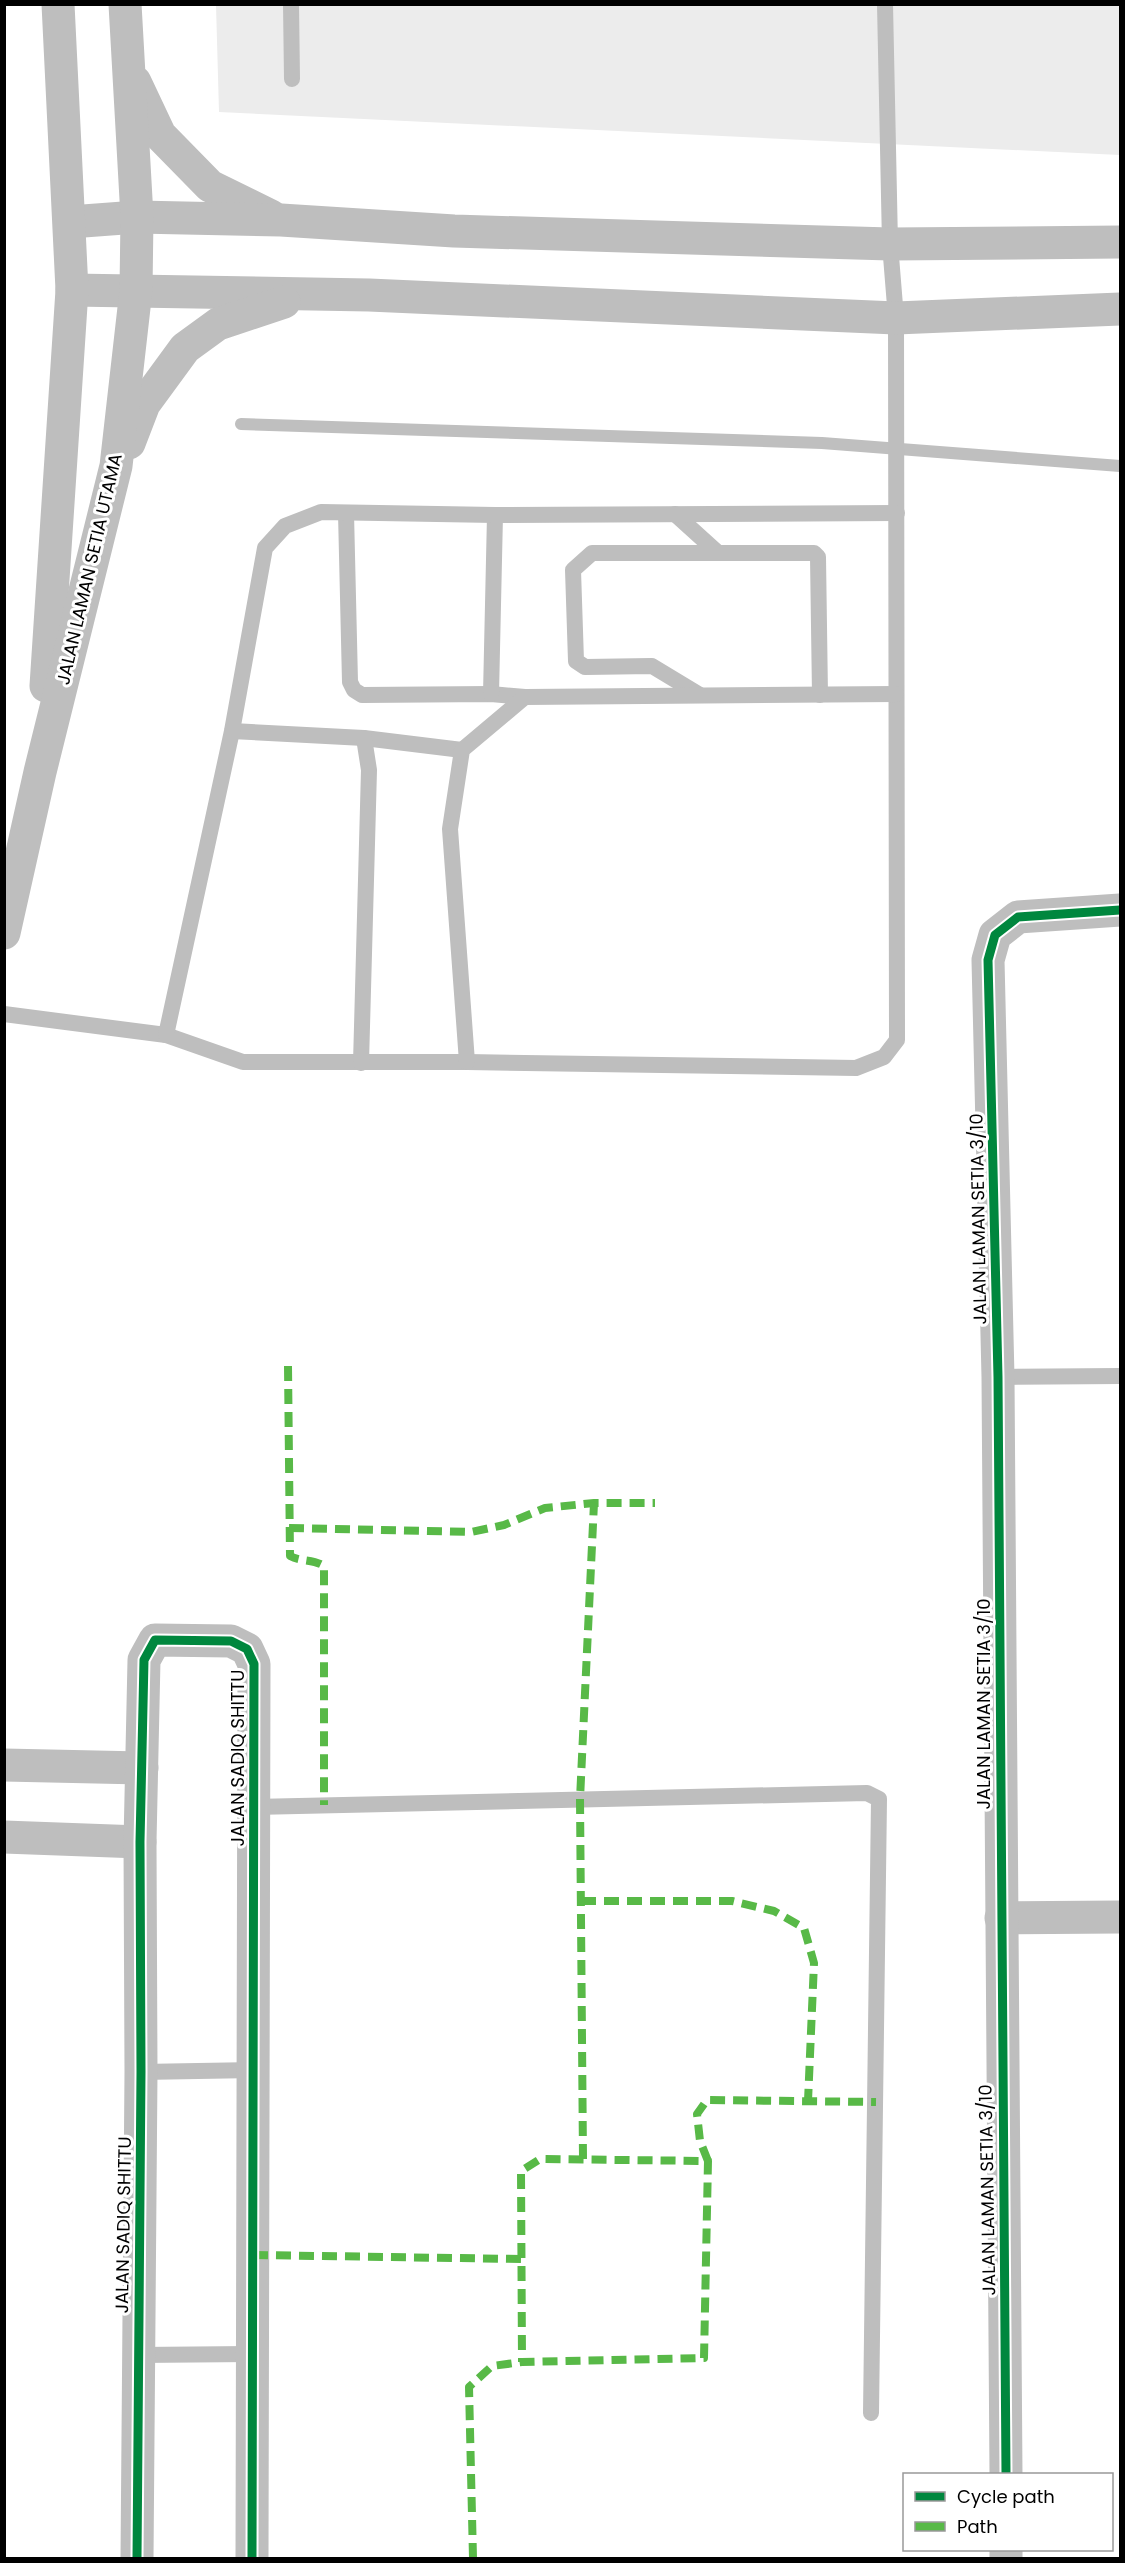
<svg xmlns="http://www.w3.org/2000/svg" width="1125" height="2563" viewBox="0 0 1125 2563" font-family="Poppins,sans-serif">
<style>
.green{fill:#ececec}
.lines{fill:none;stroke-linecap:round;stroke-linejoin:round}
.stream{stroke:#bfbfbf;stroke-width:12}
.service{stroke:#bebebe;stroke-width:16}
.minor{stroke:#bebebe;stroke-width:33}
.tertiary{stroke:#bebebe;stroke-width:33}
.quiet{stroke:#58b947;stroke-width:8;stroke-dasharray:15 8;stroke-linecap:butt}
.cycleway-casing{stroke:#fff;stroke-width:13}
.cycleway{stroke:#00873e;stroke-width:9}
.labels{text-anchor:middle;dominant-baseline:central;stroke-width:6;stroke-linejoin:round;paint-order:stroke}
.street-label{font-size:18px;fill:#000;stroke:#fff}
</style>
<rect width="100%" height="100%" fill="#fff"/>
<polygon class="green" points="216,5 1120,5 1120,155 219,112"/>
<g class="lines">
<polyline class="stream" points="241,424 822,443 1120,466"/>
<g class="service">
<polyline points="291,4 292,79"/>
<polyline points="346,513 350,682 354,690 362,695 491,694 525,697"/>
<polyline points="675,514 717,552"/>
<polyline points="491,694 495,515"/>
<polyline points="700,695 652,666 585,667 576,661 573,570 592,553 814,553 818,557 820,695"/>
<polyline points="232,731 364,738 462,750"/>
<polyline points="4,1014 166,1035 243,1062 467,1062 856,1068 884,1057 897,1040 896,318 890,244 885,4"/>
<polyline points="166,1035 232,731 265,548 285,526 321,512 495,515 897,513"/>
<polyline points="467,1062 450,829 462,750 525,697 896,694"/>
<polyline points="361,1063 369,770 364,738"/>
<polyline points="998,1377 1120,1376"/>
<polyline points="254,1807 867,1793 879,1799 871,2413"/>
<polyline points="141,2072 255,2070"/>
<polyline points="138,2355 251,2354"/>
</g>
<g class="minor">
<polyline points="4,1765 142,1768"/>
<polyline points="4,1837 140,1842"/>
<polyline points="1001,1918 1120,1917"/>
<polyline points="1006,2474 998,1377 988,960 995,935 1018,917 1120,910"/>
<polyline points="137,2558 141,2072 140,1842 144,1660 155,1640 231,1641 247,1649 254,1664 252,2558"/>
<polyline points="1006,2558 1006,2550"/>
</g>
<g class="tertiary">
<polyline points="135,82 160,135 210,186 271,216"/>
<polyline points="70,222 137,217 281,220 454,231 890,244 1120,242"/>
<polyline points="72,290 369,295 896,318 1120,309"/>
<polyline points="129,443 144,404 185,348 218,324 284,302"/>
<polyline points="46,686 72,290 58,4"/>
<polyline points="4,933 40,772 116,466 136,290 137,217 125,4"/>
</g>
<g class="quiet">
<path d="M 288,1366 L 290,1556 C 302,1562 313,1559 324,1566 L 324,1805"/>
<polyline points="289,1528 471,1532 504,1525 545,1508 594,1503 655,1503"/>
<polyline points="581,1901 732,1901 774,1911 804,1928 814,1963 808,2101"/>
<polyline points="583,2159 580,1799 594,1503"/>
<polyline points="708,2161 700,2141 697,2114 707,2100 876,2102"/>
<polyline points="253,2255 521,2259"/>
<polyline points="473,2558 469,2387 492,2366 522,2362 704,2358 708,2161 540,2159 521,2171 522,2362"/>
</g>
<defs>
<g id="cycleway">
<polyline points="1006,2474 998,1377 988,960 995,935 1018,917 1120,910"/>
<polyline points="137,2558 141,2072 140,1842 144,1660 155,1640 231,1641 247,1649 254,1664 252,2558"/>
</g>
</defs>
<use href="#cycleway" class="cycleway-casing"/>
<use href="#cycleway" class="cycleway"/>
</g>
<g class="labels">
<g class="street-label">
<text transform="translate(89 569) rotate(-77)">JALAN LAMAN SETIA UTAMA</text>
<text transform="translate(978 1219) rotate(-91)">JALAN LAMAN SETIA 3/10</text>
<text transform="translate(983 1704) rotate(-90)">JALAN LAMAN SETIA 3/10</text>
<text transform="translate(237 1758) rotate(-90)">JALAN SADIQ SHITTU</text>
<text transform="translate(987 2190) rotate(-91)">JALAN LAMAN SETIA 3/10</text>
<text transform="translate(123 2225) rotate(-89)">JALAN SADIQ SHITTU</text>
</g>
</g>
<rect width="1125" height="2563" fill="none" stroke="#000000" stroke-width="12"/>
<rect x="903" y="2473" width="210" height="78" fill="#ffffff" stroke="#999999" stroke-width="1.5"/>
<rect x="915" y="2492" width="30" height="9" fill="#00873e" stroke="#999999" stroke-width="1.5"/>
<text x="957" y="2503" font-size="18" fill="#000000">Cycle path</text>
<rect x="915" y="2522" width="30" height="9" fill="#58b947" stroke="#999999" stroke-width="1.5"/>
<text x="957" y="2533" font-size="18" fill="#000000">Path</text>
</svg>
